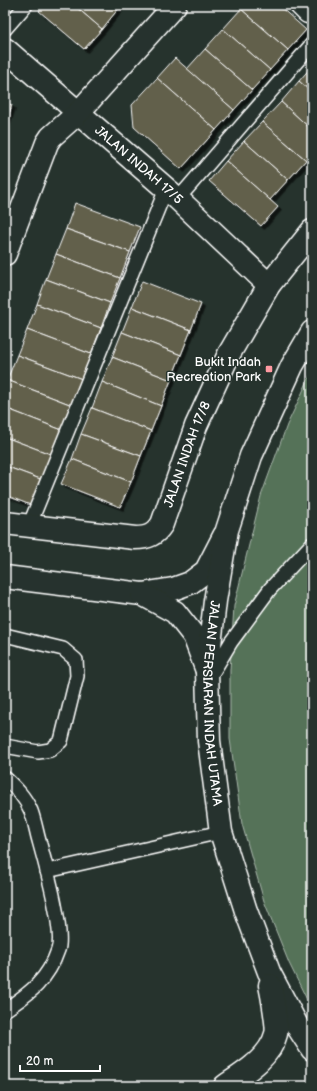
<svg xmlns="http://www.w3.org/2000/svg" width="317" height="1091" viewBox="0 0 317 1091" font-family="'Balsamiq Sans',sans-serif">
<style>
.green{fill:#557259;stroke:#aab8ac}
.building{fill:#62604c;stroke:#fff;filter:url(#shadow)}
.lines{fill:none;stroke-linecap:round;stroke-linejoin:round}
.service-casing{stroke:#fff;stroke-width:16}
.minor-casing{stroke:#fff;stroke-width:25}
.tertiary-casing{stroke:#fff;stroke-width:25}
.secondary-casing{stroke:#fff;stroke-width:25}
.service{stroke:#26332d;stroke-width:13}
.minor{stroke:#26332d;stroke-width:22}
.tertiary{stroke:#26332d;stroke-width:22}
.secondary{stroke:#26332d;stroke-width:22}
.poi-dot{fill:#ff9aa2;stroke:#26332d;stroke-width:1.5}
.labels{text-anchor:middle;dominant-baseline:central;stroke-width:3;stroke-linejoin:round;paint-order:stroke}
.street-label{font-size:13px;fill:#fff;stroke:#26332d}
.poi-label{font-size:13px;fill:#fff;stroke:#26332d;text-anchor:end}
</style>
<defs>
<filter id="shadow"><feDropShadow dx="3.5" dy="3.5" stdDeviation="0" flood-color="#0009"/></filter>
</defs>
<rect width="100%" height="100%" fill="#26332d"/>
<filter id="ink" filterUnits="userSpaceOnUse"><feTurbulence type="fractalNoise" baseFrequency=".025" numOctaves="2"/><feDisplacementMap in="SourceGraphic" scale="8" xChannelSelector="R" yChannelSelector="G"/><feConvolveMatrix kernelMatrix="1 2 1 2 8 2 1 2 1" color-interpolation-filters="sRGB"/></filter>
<g filter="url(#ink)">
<polygon class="green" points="312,372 312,1010 289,963 264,901 242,824 230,739 230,670 234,606 261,496 287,425"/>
<g class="building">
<polygon points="44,5 74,5 102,29 84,49 39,11"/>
<polygon points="74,5 116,5 119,8 102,29"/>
<polygon points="245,5 278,5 306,30 288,50 241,9"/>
<polygon points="241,9 288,50 270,70 223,29"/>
<polygon points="223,29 270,70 252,90 205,49"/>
<polygon points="205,49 252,90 234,110 187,69"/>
<polygon points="175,58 234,110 216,130 157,78"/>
<polygon points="312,66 312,93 299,81"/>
<polygon points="157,78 216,130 181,169 134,127 132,105"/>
<polygon points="299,81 312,93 312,130 281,102"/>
<polygon points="5,102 12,105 5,126"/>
<polygon points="281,102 312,130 312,153 306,160 262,122"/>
<polygon points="262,122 306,160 288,180 244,141"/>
<polygon points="244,141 288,180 270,200 226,161"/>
<polygon points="226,161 278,207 261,226 209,181"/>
<polygon points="75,203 140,227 130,252 66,229"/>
<polygon points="66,229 130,252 120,278 56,254"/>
<polygon points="56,254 120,278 110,303 46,279"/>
<polygon points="46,279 110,303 101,328 37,304"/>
<polygon points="142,281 201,304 191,330 132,307"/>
<polygon points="37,304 101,328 91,354 27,330"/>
<polygon points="132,307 191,330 181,355 122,332"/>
<polygon points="27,330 91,354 82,379 17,355"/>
<polygon points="122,332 181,355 171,380 112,357"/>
<polygon points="17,355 82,379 72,405 7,380"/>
<polygon points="112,357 171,380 161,406 102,382"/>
<polygon points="7,380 72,405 62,430 5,408 5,387"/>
<polygon points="102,382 161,406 151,431 92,408"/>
<polygon points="5,408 62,430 53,455 5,437"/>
<polygon points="92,408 151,431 141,456 81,434"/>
<polygon points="81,434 141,456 131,482 72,459"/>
<polygon points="5,437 53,455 43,480 5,466"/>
<polygon points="72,459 131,482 120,507 61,484"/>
<polygon points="5,466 43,480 33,506 5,495"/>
</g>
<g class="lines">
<defs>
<g id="service">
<polyline points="5,29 26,5"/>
<polyline points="178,199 312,44"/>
<polyline points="29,526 166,189"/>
<polyline points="5,635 63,649 76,660 77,676 61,741 50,750 38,752 5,746"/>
<polyline points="210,677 231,642 270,589 312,544"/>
<path d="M 5,778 C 16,788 25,797 31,811 C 34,819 36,829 38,837 C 44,859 65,931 58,950 C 48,980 30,993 5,1010"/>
<polyline points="47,871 221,832"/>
</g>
<g id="minor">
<polyline points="301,5 308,12"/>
<path id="s1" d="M 5,49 L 178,199 L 269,285"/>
<polyline points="5,254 47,143 51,137 78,113 175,5"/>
<path id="s2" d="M 5,523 L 135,538 C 148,538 155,535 162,524 L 196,426 L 229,354 L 269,285 L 312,231"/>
</g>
<g id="tertiary">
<polyline points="5,577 142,594 173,589 190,583 206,571 224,536"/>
<polyline points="142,594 175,612 194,636 207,671"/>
</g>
<g id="secondary">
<path id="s3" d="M 312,332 L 292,366 L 251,456 L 227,530 L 215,601 L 207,671 L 209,741 L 221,832 L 246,911 L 269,972 L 299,1029 L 312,1049"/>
<path d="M 225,1086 C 244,1073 270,1058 276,1034 C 278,1027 272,994 270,985"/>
</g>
</defs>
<use href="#service" class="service-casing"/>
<use href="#minor" class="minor-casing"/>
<use href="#tertiary" class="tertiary-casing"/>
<use href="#secondary" class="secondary-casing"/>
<use href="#service" class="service"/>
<use href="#minor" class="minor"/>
<use href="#tertiary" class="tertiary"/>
<use href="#secondary" class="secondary"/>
</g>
</g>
<rect class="poi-dot" x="265" y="365" width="8" height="8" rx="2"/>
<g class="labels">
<g class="street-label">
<text stroke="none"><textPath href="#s1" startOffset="177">JALAN INDAH 17/5</textPath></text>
<text stroke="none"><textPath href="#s2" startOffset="237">JALAN INDAH 17/8</textPath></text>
<text stroke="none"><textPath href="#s3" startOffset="391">JALAN PERSIARAN INDAH UTAMA</textPath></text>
</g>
<g class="poi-label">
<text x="261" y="362">Bukit Indah<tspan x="261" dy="15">Recreation Park</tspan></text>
</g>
</g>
<rect width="317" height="1091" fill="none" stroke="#26332d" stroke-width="20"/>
<rect x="10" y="10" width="297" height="1071" fill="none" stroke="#fff" stroke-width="1.5" filter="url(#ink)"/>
<path d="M20 1065v6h80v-6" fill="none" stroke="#ffffff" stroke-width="2"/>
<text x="26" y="1065" font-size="12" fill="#ffffff" stroke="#26332d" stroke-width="3" paint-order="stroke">20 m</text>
</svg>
